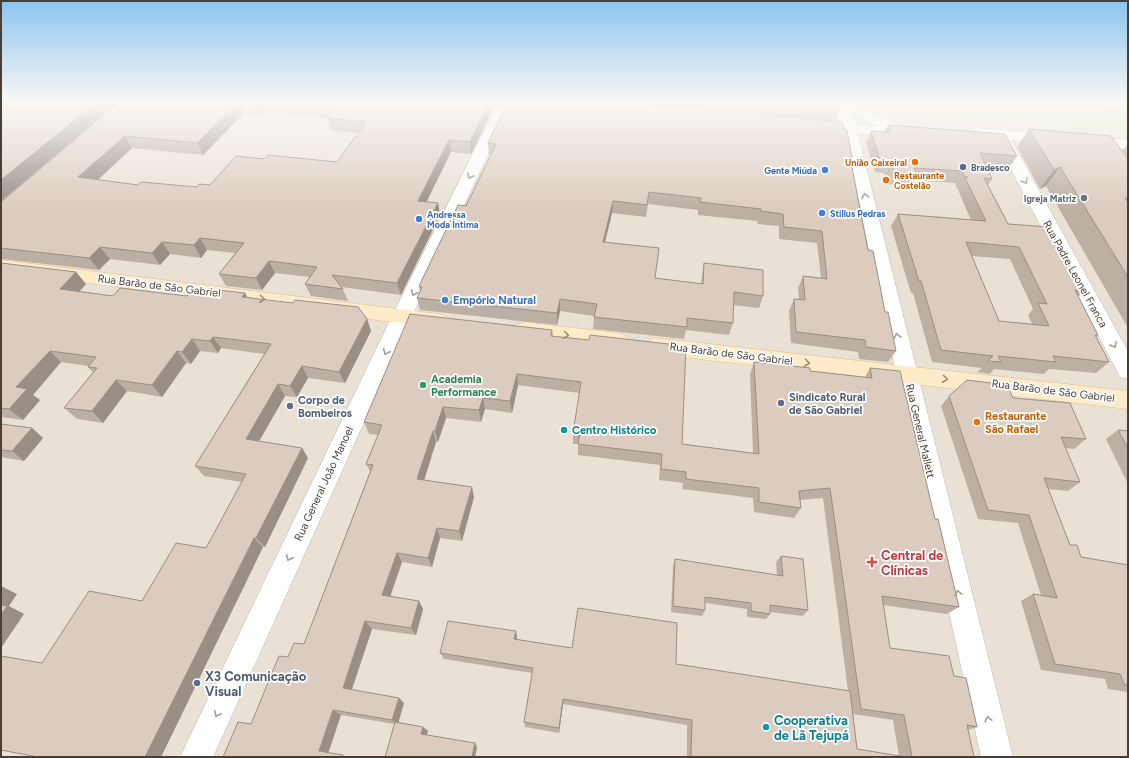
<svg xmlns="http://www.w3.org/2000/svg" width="1129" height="758" viewBox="0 0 1129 758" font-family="Figtree,sans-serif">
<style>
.residential{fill:#e9e1d5}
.green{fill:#d8ecad}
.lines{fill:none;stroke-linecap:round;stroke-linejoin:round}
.minor-casing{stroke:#c1b6a9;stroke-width:1}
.secondary-casing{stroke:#dcc196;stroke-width:1}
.path{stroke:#c4b099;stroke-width:2;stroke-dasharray:1.5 1.5;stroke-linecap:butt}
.minor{fill:#fff;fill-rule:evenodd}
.secondary{fill:#ffebc8;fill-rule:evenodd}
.wall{fill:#bcafa4;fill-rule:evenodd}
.shaded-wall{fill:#998f86}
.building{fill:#dbccbf;stroke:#998f86;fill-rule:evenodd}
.oneway{stroke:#a49f9a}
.oneway2{stroke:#9b8c78}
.food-dot{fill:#e8710a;stroke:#fff;stroke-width:1.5}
.service-dot{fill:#5c6f8a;stroke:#fff;stroke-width:1.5}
.shop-dot{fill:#3f7fe0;stroke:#fff;stroke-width:1.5}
.worship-dot{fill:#6b7280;stroke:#fff;stroke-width:1.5}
.leisure-dot{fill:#2e9e5b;stroke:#fff;stroke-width:1.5}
.culture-dot{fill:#0f9aa8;stroke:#fff;stroke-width:1.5}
.health-dot{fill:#e0444e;stroke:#fff;stroke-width:1.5}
.labels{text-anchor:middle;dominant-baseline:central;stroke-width:3.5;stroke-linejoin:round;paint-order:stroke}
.far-food-label{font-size:9px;font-weight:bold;fill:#c56008;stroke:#fff;text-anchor:end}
.far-service-label{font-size:9px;font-weight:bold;fill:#4e5e75;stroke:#fff;text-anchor:start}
.far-shop-label{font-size:9px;font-weight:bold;fill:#366cbe;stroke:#fff;text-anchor:start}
.far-worship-label{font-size:9px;font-weight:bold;fill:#5b616d;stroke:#fff;text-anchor:end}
.street-label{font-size:11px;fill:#493f36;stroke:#fff}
.shop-label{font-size:11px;font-weight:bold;fill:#366cbe;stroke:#fff;text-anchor:start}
.leisure-label{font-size:11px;font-weight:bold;fill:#27864d;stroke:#fff;text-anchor:start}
.service-label{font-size:11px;font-weight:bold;fill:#4e5e75;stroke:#fff;text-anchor:start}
.food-label{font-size:11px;font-weight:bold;fill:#c56008;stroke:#fff;text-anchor:start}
.culture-label{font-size:11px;font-weight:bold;fill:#0d838f;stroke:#fff;text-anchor:start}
.near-health-label{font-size:13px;font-weight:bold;fill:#be3a42;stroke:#fff;text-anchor:start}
.near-service-label{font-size:13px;font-weight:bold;fill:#4e5e75;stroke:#fff;text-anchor:start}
.near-culture-label{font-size:13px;font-weight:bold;fill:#0d838f;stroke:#fff;text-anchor:start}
</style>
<rect width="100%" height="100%" fill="#f5efe8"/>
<rect class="residential" x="1" y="103" width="1127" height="654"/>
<polygon class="green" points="874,103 1128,103 1128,130 892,112"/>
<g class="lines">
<defs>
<g id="minor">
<polygon points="498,103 512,103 412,316 213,757 180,757 392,316"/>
<path d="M 836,103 L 853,103 L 900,126 L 920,128 L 923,131 L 920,134 L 915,136 L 858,134 L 1013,757 L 981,757 L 843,133 L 831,131 L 829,128 L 831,125 L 840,124 ZM 853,114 L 877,126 L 856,125 Z"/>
<polygon points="976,128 1055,134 1060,136 1063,139 1060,142 1055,144 1011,140 1128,351 1128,379 1120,377 995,139 971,136 968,133 971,130"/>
<polygon points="1087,136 1128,140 1128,150 1082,144 1079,141 1082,138"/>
</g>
<g id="secondary">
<polygon points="1,260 439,314 446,316 449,321 446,326 439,328 1,272"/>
<polygon points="523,322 618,333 625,335 628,341 625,347 618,349 523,338 516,335 513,330 516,325"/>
<polygon points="656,338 1128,391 1128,409 656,354 649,352 645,346 649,340"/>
</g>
</defs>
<use href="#minor" class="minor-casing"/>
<use href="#secondary" class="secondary-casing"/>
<g class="path">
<polyline points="961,103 967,114"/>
<polyline points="1099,103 1116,126"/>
<polyline points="1101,106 1128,108"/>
<polyline points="766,115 799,118"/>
</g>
<use href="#minor" class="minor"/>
<use href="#secondary" class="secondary"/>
</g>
<g class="wall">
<path d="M 118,103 L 496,103 L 471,154 L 451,152 L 426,202 L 438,203 L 440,215 L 401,295 L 342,287 L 348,301 L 311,296 L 305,284 L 310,277 L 275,273 L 262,290 L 226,286 L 219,274 L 235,253 L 207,250 L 201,258 L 170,254 L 160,265 L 110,259 L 99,270 L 1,259 L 1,202 ZM 263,111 L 327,118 L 330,130 L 358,133 L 337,162 L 264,159 L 210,185 L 197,187 L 138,185 L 97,180 L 132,148 L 203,155 L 243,114 L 259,115 Z"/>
<polygon points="507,103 837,103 839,109 835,121 695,108 852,158 850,161 868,250 880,286 885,312 896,351 888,362 859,359 858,352 791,343 789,311 794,299 799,300 798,288 803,276 821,278 817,243 779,239 779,226 758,224 757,221 698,215 698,210 648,204 646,217 612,213 605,242 655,278 701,284 702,276 704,263 763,296 759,308 733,305 733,323 729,335 686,330 684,339 593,329 594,316 560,311 557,325 420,310 417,298 420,291 419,286 466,206 491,155 489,155 488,143"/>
<polygon points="1108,103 1128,103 1128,104"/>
<path d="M 888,125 L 1017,156 L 1009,168 L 986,166 L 992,179 L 988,185 L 1008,224 L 1084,291 L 1078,297 L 1098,335 L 1096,338 L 1109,362 L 1096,373 L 1049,369 L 1044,374 L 994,369 L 990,374 L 977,372 L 982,368 L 932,362 L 913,293 L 911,293 L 891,226 L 898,214 L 971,220 L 958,190 L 959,189 L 957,189 L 955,183 L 913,180 L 910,186 L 888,184 L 884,173 L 875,172 L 866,143 L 871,131 L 885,132 ZM 972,256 L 1010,259 L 1033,309 L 1028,315 L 1032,324 L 999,321 Z"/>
<polygon points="1029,129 1122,151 1128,144 1128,328 1046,186 1040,189 1017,147"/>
<polygon points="1,263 76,272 86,284 79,291 113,296 187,296 204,293 247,297 367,319 371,331 345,383 308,378 297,397 285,396 259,441 302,448 308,458 265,547 263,547 161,757 38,757 42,663 142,601 206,548 242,482 204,476 195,466 264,354 221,348 218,353 200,351 191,364 186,363 162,397 127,391 103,423 77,419 64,408 93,372 88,367 88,366 61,362 33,395 40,400 23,420 1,417"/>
<path d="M 552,330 L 553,336 L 682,444 L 753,453 L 750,374 L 754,362 L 810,371 L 865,377 L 870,368 L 935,519 L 959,607 L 947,614 L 883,605 L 890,648 L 954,676 L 977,727 L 968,730 L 974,757 L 687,757 L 687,725 L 563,704 L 559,733 L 525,727 L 524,722 L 532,673 L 444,659 L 440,653 L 516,631 L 517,638 L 517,640 L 848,691 L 823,498 L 800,500 L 801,508 L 794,518 L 754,512 L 753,498 L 682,489 L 683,483 L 659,480 L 660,465 L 578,455 L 578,444 L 573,444 L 573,433 L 580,393 L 518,385 L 512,413 L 485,409 L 481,422 L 446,418 L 438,442 L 436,442 L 424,480 L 474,497 L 462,541 L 440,538 L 432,567 L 402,562 L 390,596 L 419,601 L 423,609 L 416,635 L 372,629 L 352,690 L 399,698 L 404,703 L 398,722 L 423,727 L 428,731 L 426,735 L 477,747 L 475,757 L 394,724 L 341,715 L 223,757 L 251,724 L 288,657 L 304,644 L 370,471 L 366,464 L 378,435 L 369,434 L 364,422 ZM 853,714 L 893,720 L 899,756 L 857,749 Z"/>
<polygon points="949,396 1013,398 1086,439 1074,449 1065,448 1080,482 1068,491 1048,489 1070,545 1081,557 1128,565 1128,692 1108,689 1105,679 1041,670 1021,601 1033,594 1041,595 1018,523 978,519 941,406"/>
<polygon points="1,424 32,428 43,438 24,461 1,457"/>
<polygon points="1118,430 1128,431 1128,484 1106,439"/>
<polygon points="781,556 808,610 803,616 770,612 770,614 766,619 747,617 747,609 705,603 705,610 702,616 671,612 673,566 675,559 777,575 776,562"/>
</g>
<g class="shaded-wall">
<polygon points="96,103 118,103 1,201 1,180"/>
<polygon points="237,103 239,103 243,114 203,155 197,143"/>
<polygon points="255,103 259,103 263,111 259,115 254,104"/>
<polygon points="489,103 496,103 471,154 470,142"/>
<polygon points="125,136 132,148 87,190 78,177"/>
<polygon points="449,140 451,152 421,213 418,201"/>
<polygon points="1060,167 1046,186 1040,189 1054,170"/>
<polygon points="613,201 612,213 602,254 603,242"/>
<polygon points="438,203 440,215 401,295 397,283"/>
<polygon points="200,238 207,250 201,258 194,245"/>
<polygon points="162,242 170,254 160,265 152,253"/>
<polygon points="100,247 110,259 99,270 89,258"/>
<polygon points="269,261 275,273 262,290 256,278"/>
<polygon points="76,272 86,284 71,301 60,289"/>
<polygon points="245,293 252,305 242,297"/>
<polygon points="560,299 560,311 557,325 557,313"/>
<polygon points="367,319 371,331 345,383 339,372"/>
<polygon points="213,337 221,348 218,353 210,341"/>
<polygon points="192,339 200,351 191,364 182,352"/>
<polygon points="50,351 61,362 33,395 40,400 23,420 9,409 16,387"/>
<polygon points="177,351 186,363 162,397 152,385"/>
<polygon points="302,366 308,378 297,397 290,386"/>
<polygon points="517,374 518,385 512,413 510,401"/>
<polygon points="116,380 127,391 103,423 92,411"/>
<polygon points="278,384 285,396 254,450 246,439"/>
<polygon points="483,398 485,409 481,422 479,410"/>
<polygon points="443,407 446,418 438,442 435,431"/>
<polygon points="32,428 43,438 24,461 12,451"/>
<polygon points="433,431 436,442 421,490 417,479"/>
<polygon points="302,448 308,458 265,547 256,538"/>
<polygon points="472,487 474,497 462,541 459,531"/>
<polygon points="437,528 440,538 432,567 428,558"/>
<polygon points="254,538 263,547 161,757 145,757"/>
<polygon points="397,553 402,562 388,603 382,595"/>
<polygon points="1,586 17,594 9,606 24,614 1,648"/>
<polygon points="419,601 423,609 416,635 411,628"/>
<polygon points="365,621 372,629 350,694 343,688"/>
<polygon points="516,631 517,638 516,646 514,639"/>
<polygon points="399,698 404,703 398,724 392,720"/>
<polygon points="563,699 563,704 559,733 559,728"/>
<polygon points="333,710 341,715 328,754 319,751"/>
<polygon points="423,727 428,731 426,738 421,734"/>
<polygon points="475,743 477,747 475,757 472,757"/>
</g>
<g class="building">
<polygon points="1,103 96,103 1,180"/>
<polygon points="118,103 237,103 197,143 125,136 78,177 138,185 141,182 197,187 199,184 210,185 236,156 264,159 268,155 337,162 366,122 327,118 336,107 292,103 489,103 470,142 449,140 418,201 438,203 397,283 332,275 343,289 305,284 317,267 269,261 256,278 219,274 244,243 200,238 194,245 162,242 152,253 100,247 89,258 1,248 1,202"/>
<polygon points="507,103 637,103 842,122 844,129 847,130 852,158 850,157 868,250 873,251 880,286 885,312 888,312 896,351 866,347 865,340 796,332 794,299 805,300 803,276 827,279 822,231 784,227 783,214 761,211 761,209 700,202 701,198 649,192 647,205 613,201 603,242 659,248 655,278 703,284 704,263 763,270 763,296 734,292 733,323 687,318 687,327 594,317 597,304 560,299 557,313 417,298 422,287 419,286 458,205 466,206 496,144 488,143"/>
<polygon points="769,103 837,103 839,109"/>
<path d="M 888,125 L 1005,134 L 1017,156 L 980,153 L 992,179 L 984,178 L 1008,224 L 1049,227 L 1084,291 L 1075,290 L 1098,335 L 1095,335 L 1109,362 L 1053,356 L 1056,362 L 998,356 L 1001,362 L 988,361 L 993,356 L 941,350 L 921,281 L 919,281 L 898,214 L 986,221 L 965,178 L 968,177 L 965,177 L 962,171 L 914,168 L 917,174 L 894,172 L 890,161 L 880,160 L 871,131 L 890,132 ZM 966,242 L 1019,247 L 1047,304 L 1038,303 L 1049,326 L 999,321 Z"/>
<polygon points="1029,129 1111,136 1128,159 1128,198 1125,198 1128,202 1128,277 1060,167 1054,170"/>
<polygon points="1,263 76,272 60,289 113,296 120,288 187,296 191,291 204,293 208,289 245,293 242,297 293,303 295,300 358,307 367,319 339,372 302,366 290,386 278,384 246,439 302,448 256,538 254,538 145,757 38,757 1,750 1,656 42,663 89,591 142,601 176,543 206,548 246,474 195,466 271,344 213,337 210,341 192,339 182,352 177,351 152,385 116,380 92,411 64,408 97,368 88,367 96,357 50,351 16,387 27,389 9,409 1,408"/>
<polygon points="410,314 552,330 551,336 589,340 590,335 686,346 682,444 759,454 754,362 810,368 810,371 872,378 870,368 900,371 935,519 938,519 959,607 882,596 890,648 949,656 954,676 966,678 977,727 967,725 974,757 912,757 904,715 861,709 830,488 799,491 801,508 759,502 759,488 686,479 686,472 661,469 662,454 578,444 580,434 573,433 581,382 517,374 510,401 483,398 479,410 443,407 435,431 433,431 417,479 472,487 459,531 437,528 428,558 397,553 382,595 419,601 411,628 365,621 343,688 399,698 392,720 333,710 319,751 343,755 343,757 223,757 238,722 251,724 279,656 288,657 294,643 304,644 373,465 366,464 382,425 364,422"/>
<polygon points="967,380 1007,385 1013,398 1070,403 1086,439 1061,437 1080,482 1044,478 1070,545 1077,545 1081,557 1128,565 1128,685 1124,684 1120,674 1055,664 1033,594 1057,598 1029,515 988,510 949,396"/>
<polygon points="1,424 32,428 12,451 1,450"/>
<polygon points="1118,430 1128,431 1128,448"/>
<polygon points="781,556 803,559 808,610 770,605 770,614 751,611 751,603 705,597 705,610 673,606 675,559 783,576"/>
<polygon points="1,605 7,606 1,615"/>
<polygon points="578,608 677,623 676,664 850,691 857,749 906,757 691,757 692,720 563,699 559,728 524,722 533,668 440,653 448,621 516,631 514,639 572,648"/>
<polygon points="395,722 423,727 421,734 475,743 472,757 385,757"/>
</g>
<defs><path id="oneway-chevron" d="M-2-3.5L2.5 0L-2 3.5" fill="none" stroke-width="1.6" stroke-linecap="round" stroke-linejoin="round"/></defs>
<g class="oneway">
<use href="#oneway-chevron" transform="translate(470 176) rotate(116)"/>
<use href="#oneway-chevron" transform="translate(1025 181) rotate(61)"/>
<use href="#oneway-chevron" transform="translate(865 196) rotate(-103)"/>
<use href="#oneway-chevron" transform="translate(414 293) rotate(116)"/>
<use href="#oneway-chevron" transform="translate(897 336) rotate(-103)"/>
<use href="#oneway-chevron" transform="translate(1114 345) rotate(61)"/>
<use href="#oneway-chevron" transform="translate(386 352) rotate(115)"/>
<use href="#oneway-chevron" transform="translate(289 558) rotate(115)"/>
<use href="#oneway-chevron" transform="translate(958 593) rotate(-103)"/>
<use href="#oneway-chevron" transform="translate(217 714) rotate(115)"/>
<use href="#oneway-chevron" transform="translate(988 719) rotate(-103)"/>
</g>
<g class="oneway2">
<use href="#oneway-chevron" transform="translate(262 299) rotate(7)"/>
<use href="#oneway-chevron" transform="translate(566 335) rotate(7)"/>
<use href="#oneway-chevron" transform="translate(807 363) rotate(7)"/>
<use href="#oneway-chevron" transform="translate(945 379) rotate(7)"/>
</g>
<linearGradient id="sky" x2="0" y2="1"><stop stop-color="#8bc4ee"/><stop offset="0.49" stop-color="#faf8f5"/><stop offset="1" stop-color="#faf8f5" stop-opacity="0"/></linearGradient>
<rect width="1129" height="209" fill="url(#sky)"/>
<g class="food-dot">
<circle cx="915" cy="162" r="4"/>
<circle cx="886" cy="180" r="4"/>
<circle cx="977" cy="422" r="4"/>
</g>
<g class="service-dot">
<circle cx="963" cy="167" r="4"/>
<circle cx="781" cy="403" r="4"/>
<circle cx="290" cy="406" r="4"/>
<circle cx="197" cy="683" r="4"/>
</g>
<g class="shop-dot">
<circle cx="825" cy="170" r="4"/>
<circle cx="822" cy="213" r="4"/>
<circle cx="419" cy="219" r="4"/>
<circle cx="445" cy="300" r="4"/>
</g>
<circle class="worship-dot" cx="1084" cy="198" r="4"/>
<circle class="leisure-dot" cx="423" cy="385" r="4"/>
<g class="culture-dot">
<circle cx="564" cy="430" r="4"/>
<circle cx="766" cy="727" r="4"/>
</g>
<path class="health-dot" d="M870 556h4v4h4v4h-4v4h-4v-4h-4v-4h4z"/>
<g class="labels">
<g class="far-food-label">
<text x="907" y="162">União Caixeiral</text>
<text x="894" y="175" text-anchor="start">Restaurante<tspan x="894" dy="10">Costelão</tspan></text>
</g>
<g class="far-service-label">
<text x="971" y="167">Bradesco</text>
</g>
<g class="far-shop-label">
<text x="817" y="170" text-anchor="end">Gente Miúda</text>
<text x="830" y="213">Stillus Pedras</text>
<text x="427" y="214">Andressa<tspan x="427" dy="10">Moda Íntima</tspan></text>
</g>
<g class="far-worship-label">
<text x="1076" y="198">Igreja Matriz</text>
</g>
<g class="street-label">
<text transform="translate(1075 274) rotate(61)">Rua Padre Leonel Franca</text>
<text transform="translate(159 286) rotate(7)">Rua Barão de São Gabriel</text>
<text transform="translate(731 354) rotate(7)">Rua Barão de São Gabriel</text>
<text transform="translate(1053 391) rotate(7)">Rua Barão de São Gabriel</text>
<text transform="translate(920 431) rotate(77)">Rua General Mallett</text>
<text transform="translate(324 484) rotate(-65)">Rua General João Manoel</text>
</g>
<g class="shop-label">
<text x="453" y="300">Empório Natural</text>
</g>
<g class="leisure-label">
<text x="431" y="379">Academia<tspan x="431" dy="13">Performance</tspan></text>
</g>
<g class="service-label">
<text x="789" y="397">Sindicato Rural<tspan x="789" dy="13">de São Gabriel</tspan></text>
<text x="298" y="400">Corpo de<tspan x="298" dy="13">Bombeiros</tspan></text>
</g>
<g class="food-label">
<text x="985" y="416">Restaurante<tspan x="985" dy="13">São Rafael</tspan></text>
</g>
<g class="culture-label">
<text x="572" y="430">Centro Histórico</text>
</g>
<g class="near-health-label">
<text x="881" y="555">Central de<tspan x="881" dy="15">Clínicas</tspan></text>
</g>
<g class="near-service-label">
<text x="205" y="676">X3 Comunicação<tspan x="205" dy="15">Visual</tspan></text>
</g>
<g class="near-culture-label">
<text x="774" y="720">Cooperativa<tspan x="774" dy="15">de Lã Tejupá</tspan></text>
</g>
</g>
<rect width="1129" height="758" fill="none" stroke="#493f36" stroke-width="4"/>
</svg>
